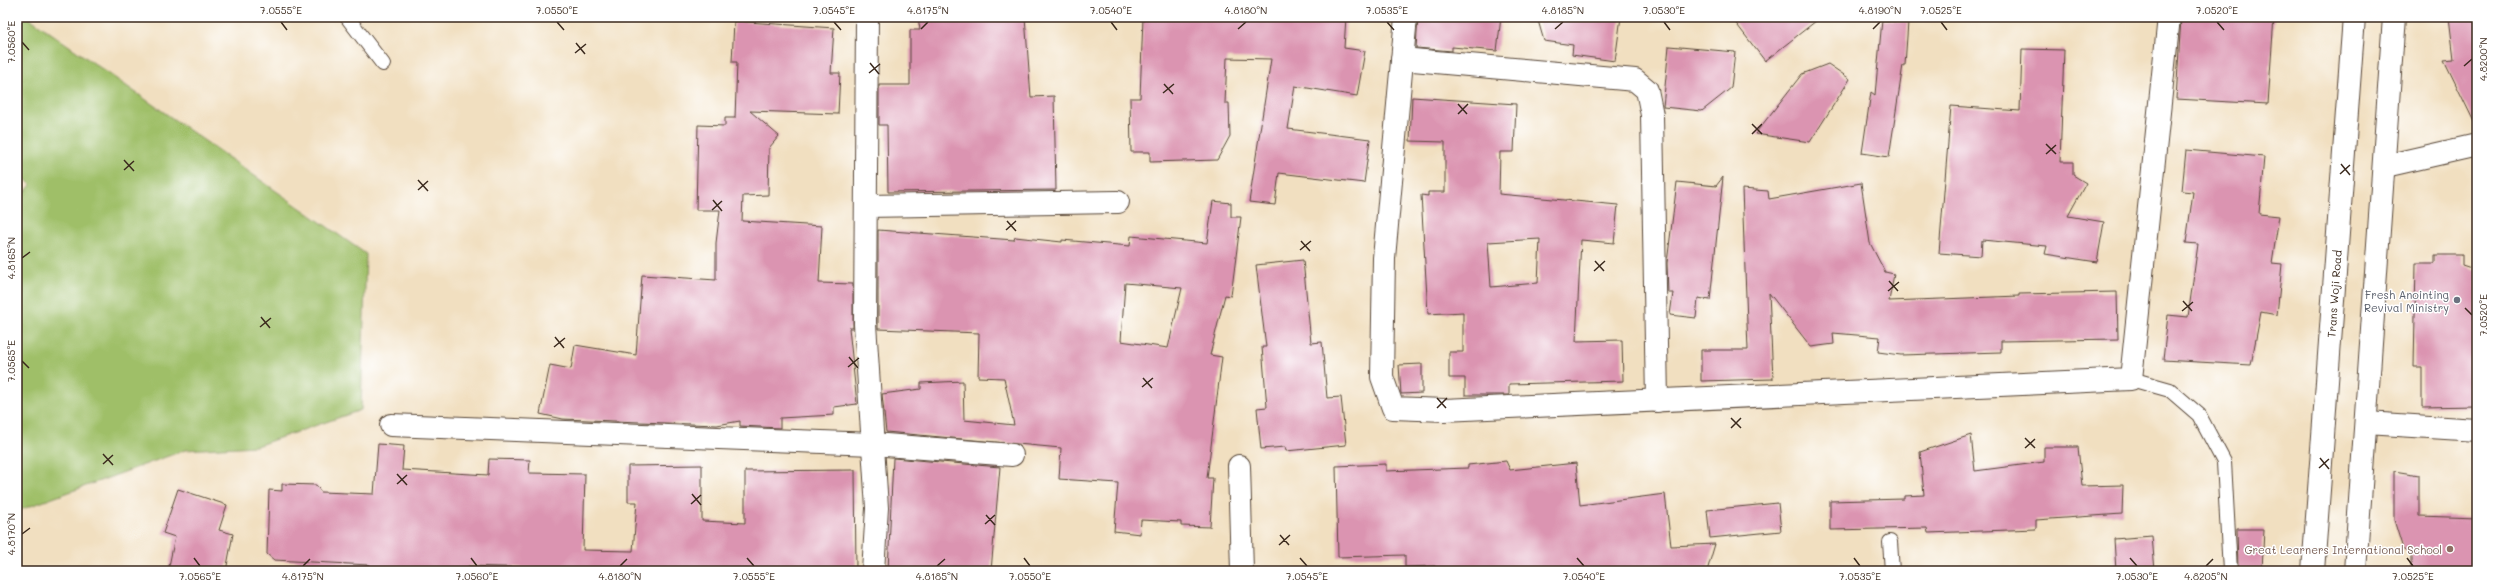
<svg xmlns="http://www.w3.org/2000/svg" width="2494" height="588" viewBox="0 0 2494 588" font-family="Mali,sans-serif">
<style>
.green{fill:#9fbf67;stroke:#6d7442}
.building{fill:#db94b1;fill-rule:evenodd}
.lines{fill:none;stroke-linecap:round;stroke-linejoin:round}
.lane-casing{stroke:#564536;stroke-width:16}
.street-casing{stroke:#564536;stroke-width:24}
.secondary-casing{stroke:#564536;stroke-width:24}
.lane{stroke:#fff;stroke-width:14}
.street{stroke:#fff;stroke-width:22}
.secondary{stroke:#fff;stroke-width:22}
.ticks{fill:none;stroke:#3b2a1e;stroke-width:1.5}
.worship-dot{fill:#6b7280;stroke:#fff;stroke-width:1.5}
.education-dot{fill:#8d6e63;stroke:#fff;stroke-width:1.5}
.labels{text-anchor:middle;dominant-baseline:central;stroke-width:3;stroke-linejoin:round;paint-order:stroke}
.street-label{font-size:11px;fill:#3b2a1e;stroke:#fff}
.worship-label{font-size:11px;fill:#5b616d;stroke:#fff;text-anchor:end}
.education-label{font-size:11px;fill:#785e54;stroke:#fff;text-anchor:end}
.neatline{fill:none;stroke:#3b2a1e;stroke-width:1.5}
.ticks-label{font-size:10px;text-anchor:middle;fill:#3b2a1e}
</style>
<rect width="100%" height="100%" fill="#fff"/>
<filter id="ink" filterUnits="userSpaceOnUse"><feTurbulence type="fractalNoise" baseFrequency=".025" numOctaves="2"/><feDisplacementMap in="SourceGraphic" scale="8" xChannelSelector="R" yChannelSelector="G"/><feConvolveMatrix kernelMatrix="1 2 1 2 8 2 1 2 1" color-interpolation-filters="sRGB"/></filter>
<filter id="wash" filterUnits="userSpaceOnUse"><feTurbulence type="fractalNoise" baseFrequency=".012" numOctaves="4" result="noise"/><feDisplacementMap in="SourceGraphic" scale="16" xChannelSelector="R" yChannelSelector="G"/><feGaussianBlur stdDeviation="0.9" result="paint"/><feColorMatrix in="noise" values="0 0 0 0 0 0 0 0 0 0 0 0 0 0 0 0 0 1.4 0 .05"/><feComposite in="paint" operator="in"/></filter>
<g filter="url(#wash)">
<rect width="100%" height="100%" fill="#f1dfc0"/>
<polygon class="green" points="17,17 28,17 366,254 361,410 256,446 185,450 17,511 17,201 31,185 17,171"/>
<g id="blocks">
<g class="building">
<polygon points="918,17 1025,17 1031,97 1054,96 1056,190 888,192 887,125 879,125 879,85 910,85 910,30 920,30"/>
<polygon points="1143,17 1346,17 1344,48 1365,51 1357,96 1295,86 1288,129 1370,139 1364,183 1279,173 1275,205 1249,202 1271,59 1227,58 1225,103 1229,103 1230,136 1217,160 1150,162 1150,152 1131,152 1130,98 1140,98"/>
<polygon points="1418,17 1501,17 1497,51 1452,47 1452,51 1416,48"/>
<polygon points="1537,17 1621,17 1615,61 1572,55 1573,45 1544,41"/>
<polygon points="1731,17 1821,17 1765,61"/>
<polygon points="2181,17 2274,17 2268,104 2176,99"/>
<polygon points="2449,17 2477,17 2477,128 2444,60 2454,59"/>
<polygon points="1882,20 1908,22 1905,65 1903,65 1889,157 1862,153 1871,92 1875,95"/>
<polygon points="734,21 834,28 831,73 840,73 838,114 750,111 779,136 769,148 768,195 743,196 742,221 822,226 819,283 853,284 853,328 849,328 857,404 834,407 834,415 780,418 780,428 740,426 740,421 717,425 563,419 540,414 550,365 571,369 575,345 636,355 642,275 716,280 716,243 720,210 696,210 698,125 725,126 725,118 735,118 737,62 732,62"/>
<polygon points="1669,46 1735,52 1731,88 1702,111 1663,107"/>
<polygon points="2022,49 2064,50 2060,162 2073,162 2073,175 2086,183 2068,216 2104,222 2097,262 2045,254 2047,246 1982,240 1981,256 1939,253 1951,106 2020,111"/>
<polygon points="1828,64 1850,79 1810,142 1755,134 1802,74"/>
<path d="M 1412,97 L 1516,104 L 1514,152 L 1500,152 L 1499,194 L 1618,205 L 1614,243 L 1581,240 L 1576,341 L 1622,340 L 1623,381 L 1509,384 L 1509,395 L 1465,395 L 1465,378 L 1449,378 L 1449,352 L 1463,352 L 1463,312 L 1428,314 L 1421,195 L 1428,196 L 1428,192 L 1445,192 L 1445,142 L 1410,141 ZM 1540,239 L 1538,283 L 1491,287 L 1488,242 Z"/>
<polygon points="2186,150 2264,157 2259,214 2279,216 2272,263 2282,264 2277,315 2261,312 2251,365 2163,360 2168,315 2188,317 2198,244 2186,243 2193,192 2182,191"/>
<polygon points="1723,177 1710,300 1698,298 1696,318 1670,315 1673,293 1668,293 1667,263 1677,182 1716,186"/>
<polygon points="1861,183 1870,243 1885,272 1894,274 1889,301 2019,296 2019,294 2117,292 2118,339 2001,341 2001,352 1901,355 1878,352 1880,337 1833,333 1834,344 1811,347 1769,293 1773,379 1701,381 1701,350 1748,350 1742,189 1768,191 1769,199"/>
<path d="M 1213,201 L 1231,203 L 1231,217 L 1241,217 L 1231,296 L 1225,295 L 1210,355 L 1222,357 L 1207,478 L 1213,478 L 1210,527 L 1181,526 L 1181,522 L 1141,520 L 1140,534 L 1114,531 L 1118,483 L 1059,479 L 1061,448 L 886,432 L 882,394 L 921,389 L 921,383 L 963,381 L 964,420 L 1014,425 L 1004,378 L 978,377 L 979,333 L 878,329 L 878,230 L 1014,240 L 1015,237 L 1062,242 L 1062,240 L 1130,246 L 1131,236 L 1207,243 ZM 1125,283 L 1182,288 L 1168,348 L 1121,341 Z"/>
<polygon points="2435,255 2462,255 2462,265 2477,270 2475,406 2422,407 2422,367 2414,367 2416,263 2435,263"/>
<polygon points="1303,260 1311,343 1322,342 1327,398 1341,397 1346,445 1286,451 1285,447 1261,449 1257,408 1267,407 1262,347 1266,347 1256,265"/>
<polygon points="1422,364 1422,393 1401,394 1399,365"/>
<polygon points="1971,435 1975,471 2044,462 2044,447 2078,447 2082,486 2123,485 2122,514 2036,520 2036,529 1928,533 1927,528 1830,530 1830,501 1904,499 1904,496 1924,495 1920,452"/>
<polygon points="378,444 404,446 402,470 488,475 489,459 530,460 529,473 585,474 583,550 633,551 637,502 628,502 628,466 702,465 702,521 745,523 745,471 855,470 856,571 648,571 611,569 611,571 536,571 536,568 468,566 468,571 368,571 369,565 274,560 267,554 269,490 282,491 282,484 316,485 321,492 374,494"/>
<polygon points="893,458 1000,467 991,571 888,571"/>
<polygon points="1506,461 1510,470 1576,463 1580,505 1665,494 1671,546 1715,544 1707,571 1436,571 1435,566 1405,567 1405,555 1338,557 1336,466 1386,464 1386,471 1468,468 1468,465"/>
<polygon points="2394,471 2419,475 2419,516 2477,518 2477,571 2411,571 2411,553 2403,549 2394,520"/>
<polygon points="178,489 227,505 219,530 233,534 226,571 168,571 175,537 163,533"/>
<polygon points="1778,503 1781,531 1710,538 1707,510"/>
<polygon points="2237,529 2264,529 2262,571 2238,571"/>
<polygon points="2152,536 2155,571 2116,571 2114,539"/>
</g>
</g>
</g>
<g filter="url(#ink)">
<use href="#blocks" fill-opacity="0" stroke="#564536" stroke-width="1"/>
<g class="lines">
<defs>
<g id="lane">
<polyline points="347,17 383,64"/>
<polyline points="2131,379 2170,390 2199,415 2224,462 2230,571"/>
<polyline points="1890,542 1892,571"/>
</g>
<g id="street">
<polyline points="867,17 865,324 877,508 873,571"/>
<polyline points="1406,17 1384,258 1382,377 1393,408 1444,410 2131,379 2169,17"/>
<polyline points="1402,59 1635,80 1647,90 1652,115 1657,401"/>
<polyline points="2385,166 2477,145"/>
<polyline points="866,206 1118,202"/>
<polyline points="2366,423 2477,430"/>
<polyline points="391,425 873,444 1012,455"/>
<polyline points="1239,466 1242,571"/>
</g>
<g id="secondary">
<path id="s1" d="M 2313,571 L 2354,17"/>
<polyline points="2355,571 2394,17"/>
</g>
</defs>
<use href="#lane" class="lane-casing"/>
<use href="#street" class="street-casing"/>
<use href="#secondary" class="secondary-casing"/>
<use href="#lane" class="lane"/>
<use href="#street" class="street"/>
<use href="#secondary" class="secondary"/>
</g>
</g>
<path class="ticks" d="M 281,22 L 287,30M 557,22 L 564,30M 834,22 L 841,30M 1111,22 L 1117,30M 1387,22 L 1394,30M 1664,22 L 1670,30M 1941,22 L 1947,30M 2217,22 L 2224,30M 921,29 L 928,22M 1238,29 L 1246,22M 1555,29 L 1563,22M 1873,29 L 1880,22M 22,42 L 29,50M 576,43 L 585,54M 575,53 L 586,44M 870,63 L 879,74M 2464,66 L 2472,59M 869,73 L 880,64M 1164,84 L 1173,94M 1163,93 L 1174,84M 1458,104 L 1467,114M 1458,114 L 1468,104M 1752,124 L 1762,134M 1752,134 L 1762,124M 2046,144 L 2056,154M 2046,154 L 2056,145M 124,160 L 134,171M 2341,164 L 2350,175M 124,170 L 134,161M 2340,174 L 2350,165M 418,180 L 428,191M 418,190 L 428,181M 713,200 L 722,211M 712,210 L 722,201M 1007,221 L 1016,231M 1006,230 L 1016,221M 1301,241 L 1310,251M 1300,250 L 1311,241M 22,258 L 30,252M 1595,261 L 1604,271M 1594,271 L 1605,261M 1889,281 L 1898,291M 1888,291 L 1899,282M 2183,301 L 2192,311M 2465,308 L 2472,315M 2182,311 L 2193,302M 261,317 L 270,328M 260,327 L 271,318M 555,337 L 564,348M 554,347 L 565,338M 849,357 L 858,368M 22,361 L 29,368M 848,367 L 859,358M 1143,378 L 1152,388M 1142,387 L 1153,378M 1437,398 L 1446,408M 1437,408 L 1447,398M 1731,418 L 1741,428M 1731,428 L 1741,418M 2025,438 L 2035,448M 2025,448 L 2035,439M 103,454 L 113,465M 2320,458 L 2329,469M 103,464 L 113,455M 2319,468 L 2329,459M 397,474 L 407,485M 397,484 L 407,475M 692,494 L 701,505M 691,504 L 701,495M 986,515 L 995,525M 985,524 L 995,515M 22,534 L 30,528M 1280,535 L 1289,545M 1279,545 L 1290,535M 194,558 L 200,566M 471,558 L 477,566M 747,558 L 754,566M 1024,558 L 1030,566M 1300,558 L 1307,566M 1577,558 L 1584,566M 1854,558 L 1860,566M 2130,558 L 2137,566M 2407,558 L 2413,566M 303,566 L 310,559M 620,566 L 627,559M 937,566 L 945,559M 2206,566 L 2213,559"/>
<circle class="worship-dot" cx="2457" cy="300" r="4"/>
<circle class="education-dot" cx="2450" cy="549" r="4"/>
<g class="labels">
<g class="street-label">
<text stroke="none"><textPath href="#s1" startOffset="278">Trans Woji Road</textPath></text>
</g>
<g class="worship-label">
<text x="2449" y="294">Fresh Anointing<tspan x="2449" dy="13">Revival Ministry</tspan></text>
</g>
<g class="education-label">
<text x="2442" y="549">Great Learners International School</text>
</g>
</g>
<rect width="2494" height="588" fill="none" stroke="#fff" stroke-width="44"/>
<rect x="22" y="22" width="2450" height="544" class="neatline"/>
<g class="ticks-label">
<text x="281" y="14">7.0555°E</text>
<text x="557" y="14">7.0550°E</text>
<text x="834" y="14">7.0545°E</text>
<text x="928" y="14">4.8175°N</text>
<text x="1111" y="14">7.0540°E</text>
<text x="1246" y="14">4.8180°N</text>
<text x="1387" y="14">7.0535°E</text>
<text x="1563" y="14">4.8185°N</text>
<text x="1664" y="14">7.0530°E</text>
<text x="1880" y="14">4.8190°N</text>
<text x="1941" y="14">7.0525°E</text>
<text x="2217" y="14">7.0520°E</text>
<text transform="translate(11 42) rotate(-90)" y="4">7.0560°E</text>
<text transform="translate(2483 59) rotate(-90)" y="4">4.8200°N</text>
<text transform="translate(11 258) rotate(-90)" y="4">4.8165°N</text>
<text transform="translate(2483 315) rotate(-90)" y="4">7.0520°E</text>
<text transform="translate(11 361) rotate(-90)" y="4">7.0565°E</text>
<text transform="translate(11 534) rotate(-90)" y="4">4.8170°N</text>
<text x="200" y="580">7.0565°E</text>
<text x="303" y="580">4.8175°N</text>
<text x="477" y="580">7.0560°E</text>
<text x="620" y="580">4.8180°N</text>
<text x="754" y="580">7.0555°E</text>
<text x="937" y="580">4.8185°N</text>
<text x="1030" y="580">7.0550°E</text>
<text x="1307" y="580">7.0545°E</text>
<text x="1584" y="580">7.0540°E</text>
<text x="1860" y="580">7.0535°E</text>
<text x="2137" y="580">7.0530°E</text>
<text x="2206" y="580">4.8205°N</text>
<text x="2413" y="580">7.0525°E</text>
</g>
</svg>
